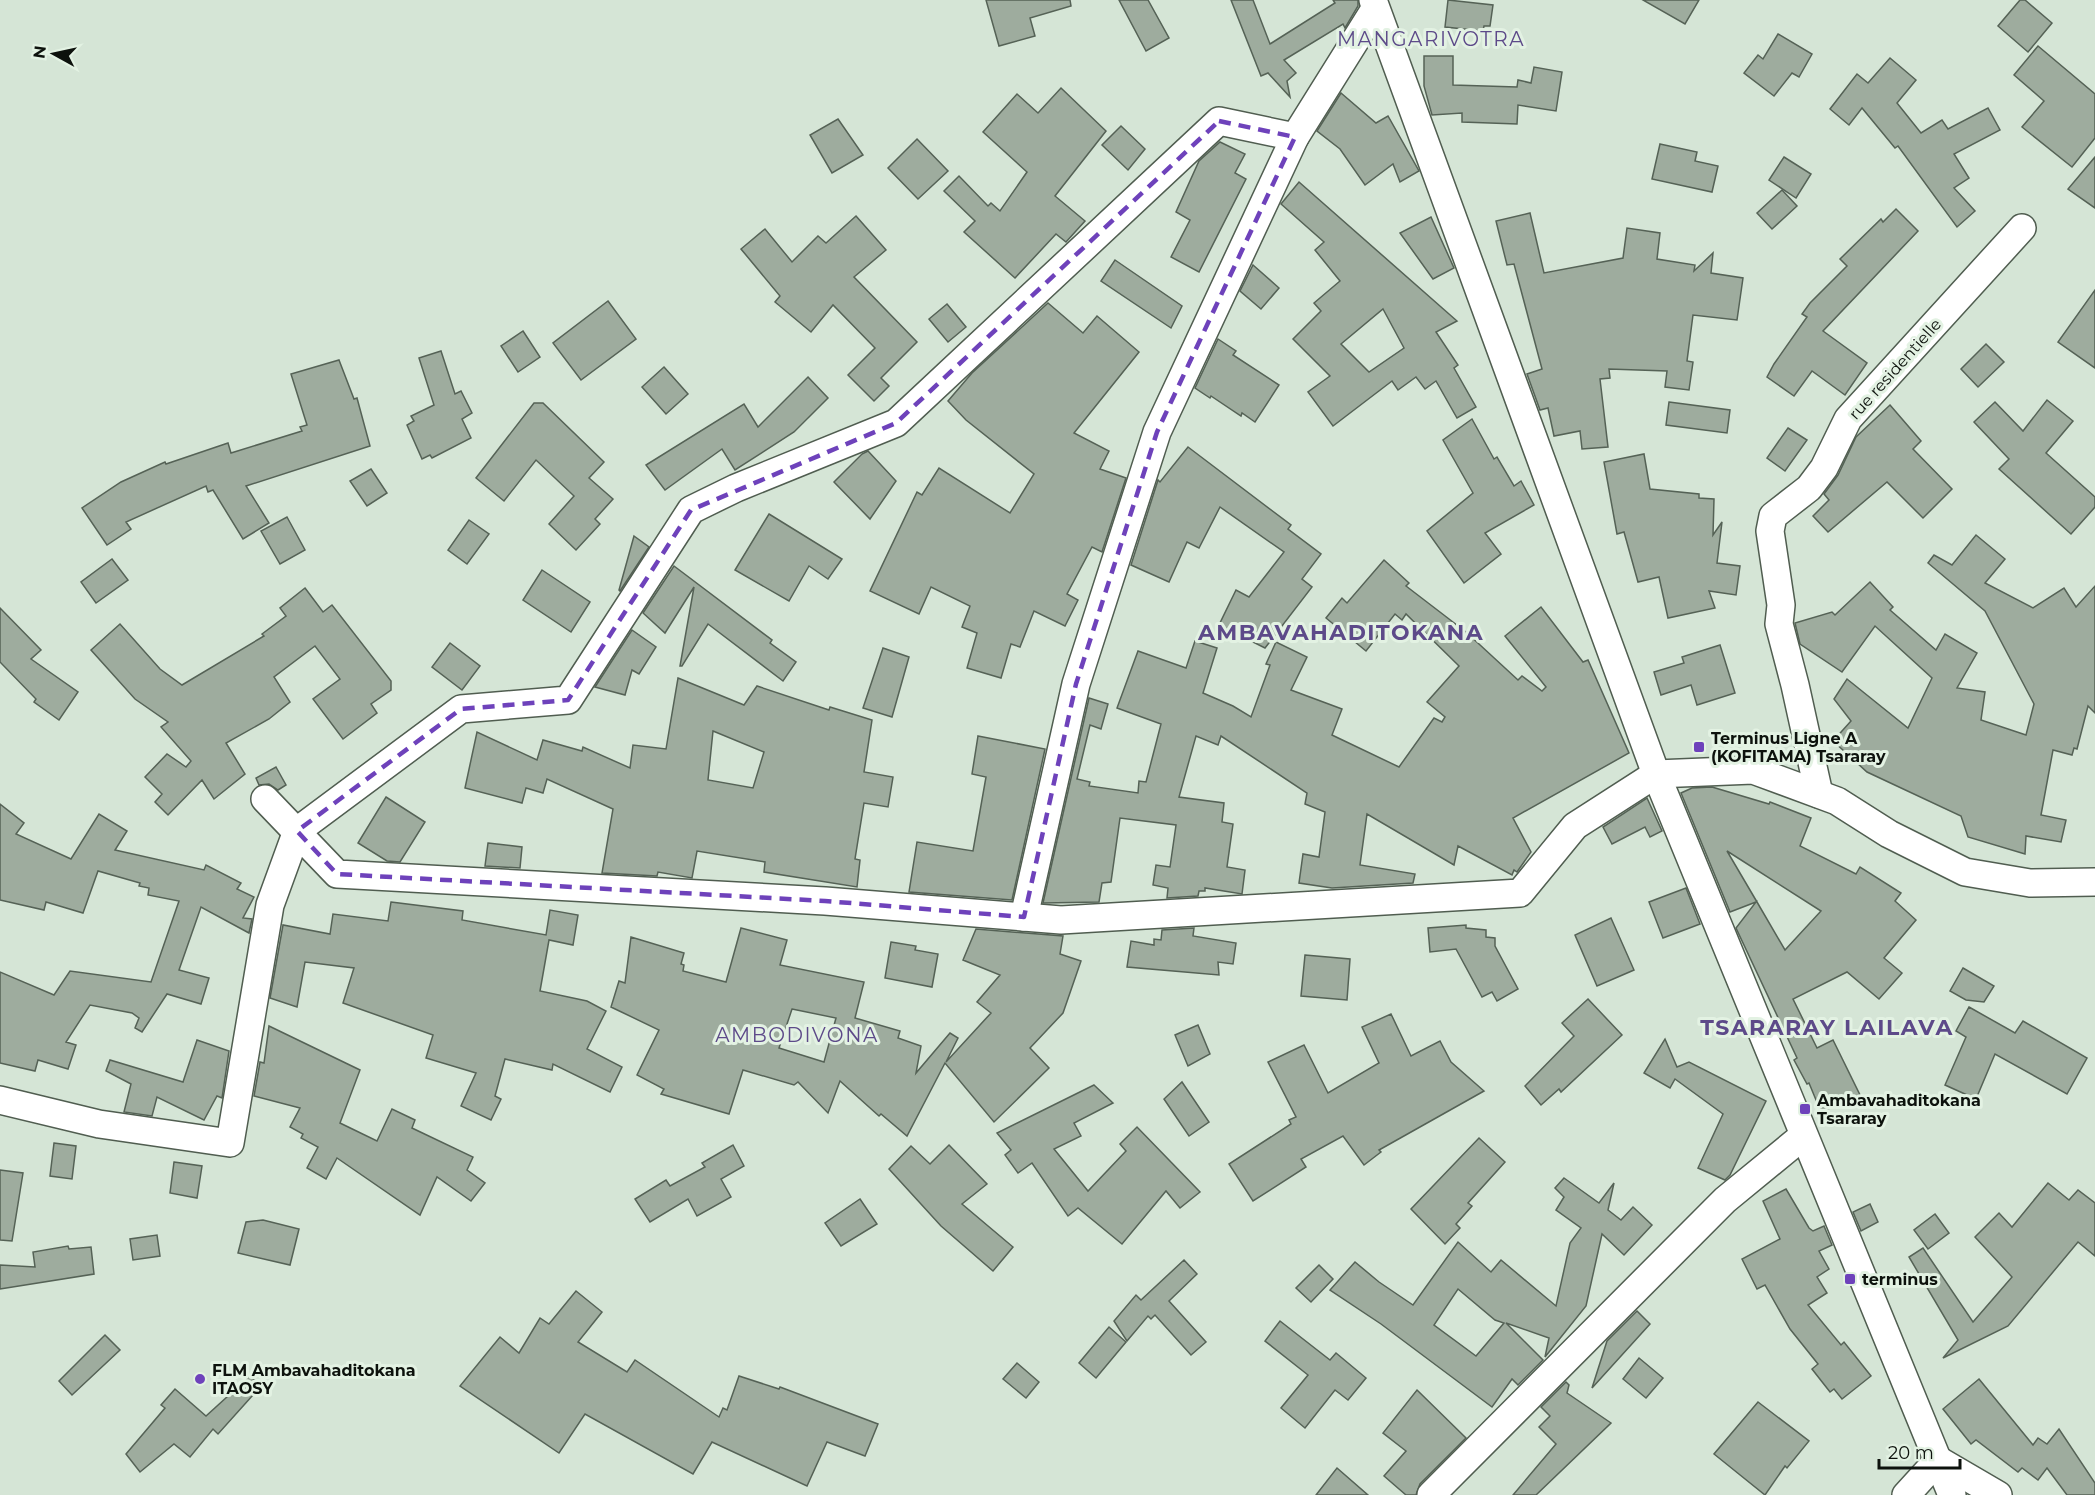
<svg xmlns="http://www.w3.org/2000/svg" width="2095" height="1495" viewBox="0 0 2095 1495" font-family="Montserrat,sans-serif">
<style>
.building{fill:#9eac9e;stroke:#556256;stroke-width:1.5;fill-rule:evenodd}
.lines{fill:none;stroke-linecap:round;stroke-linejoin:round}
.minor-casing{stroke:#505d50;stroke-width:30}
.minor{stroke:#fff;stroke-width:27}
.marked{fill:none;stroke:#6e42bb;stroke-width:4.5;stroke-dasharray:12 8;stroke-linejoin:round}
.poi-dot{fill:#6e42bb;stroke:#e3f2e3;stroke-width:2}
.labels{text-anchor:middle;dominant-baseline:central;stroke-width:6;stroke-linejoin:round;paint-order:stroke}
.street-label{font-size:16px;fill:#0d120d;stroke:#e3f2e3}
.poi-label{font-size:16px;font-weight:bold;fill:#0d120d;stroke:#e3f2e3;text-anchor:start}
.quarter-label{font-size:20px;letter-spacing:1.5px;fill:#5d4a89;stroke:#e3f2e3}
.district-label{font-size:22px;font-weight:bold;letter-spacing:1.5px;fill:#5d4a89;stroke:#e3f2e3}
</style>
<rect width="100%" height="100%" fill="#d5e5d6"/>
<g class="building">
<polygon points="986,0 1070,0 1071,6 1030,18 1035,36 999,46"/>
<polygon points="1119,0 1148,0 1169,38 1146,51"/>
<polygon points="1231,0 1253,0 1270,44 1335,3 1333,0 1358,0 1358,6 1345,28 1343,24 1284,60 1296,73 1287,81 1290,97 1268,73 1261,76"/>
<polygon points="1448,0 1493,5 1490,26 1484,26 1483,31 1445,27"/>
<polygon points="1643,0 1699,0 1685,24"/>
<polygon points="2020,0 2025,0 2052,23 2028,52 1998,26"/>
<polygon points="1778,34 1812,54 1799,77 1792,73 1774,96 1744,73 1758,55 1763,59"/>
<polygon points="2038,46 2095,94 2095,138 2072,167 2022,127 2044,101 2014,75"/>
<polygon points="1424,56 1453,56 1453,85 1517,87 1518,80 1531,83 1534,67 1562,72 1556,111 1518,105 1517,124 1462,122 1462,113 1432,115 1424,86"/>
<polygon points="1890,58 1916,80 1897,103 1921,133 1942,120 1948,129 1988,108 2000,130 1954,154 1969,178 1954,188 1975,211 1957,227 1898,146 1895,148 1862,108 1849,125 1830,109 1857,74 1868,83"/>
<polygon points="1061,88 1106,131 1055,196 1085,221 1066,242 1056,234 1015,278 964,232 975,221 944,191 959,176 988,206 991,203 1000,211 1027,172 983,132 1017,94 1038,113"/>
<polygon points="1341,93 1376,123 1388,116 1419,171 1400,182 1393,164 1365,185 1340,149 1317,131"/>
<polygon points="838,119 863,155 832,173 810,135"/>
<polygon points="1121,126 1145,149 1128,170 1102,145"/>
<polygon points="917,139 948,171 918,199 888,168"/>
<polygon points="1220,142 1245,154 1235,173 1246,179 1199,272 1171,257 1190,220 1176,212 1199,161"/>
<polygon points="1660,144 1697,152 1695,161 1718,166 1712,192 1652,179"/>
<polygon points="1784,157 1811,174 1796,198 1769,180"/>
<polygon points="2095,157 2095,208 2068,189"/>
<path d="M 1299,182 L 1457,321 L 1436,332 L 1458,365 L 1454,368 L 1476,407 L 1457,418 L 1436,381 L 1425,389 L 1416,377 L 1398,390 L 1392,381 L 1333,426 L 1308,392 L 1330,376 L 1293,339 L 1321,311 L 1314,303 L 1340,281 L 1315,250 L 1324,242 L 1281,204 ZM 1383,309 L 1404,348 L 1369,372 L 1341,344 Z"/>
<polygon points="1782,190 1797,206 1772,229 1757,213"/>
<polygon points="1896,209 1918,231 1823,331 1867,363 1845,395 1812,371 1794,396 1767,377 1774,364 1807,317 1802,314 1810,303 1847,266 1840,259 1881,219 1883,222"/>
<polygon points="1530,213 1544,273 1623,258 1627,228 1660,233 1657,259 1695,265 1694,271 1713,253 1711,273 1743,278 1737,320 1693,315 1687,361 1693,362 1689,390 1665,387 1667,371 1609,369 1610,378 1600,379 1608,447 1582,449 1580,431 1554,436 1548,408 1540,410 1527,374 1542,369 1514,264 1507,265 1496,221"/>
<polygon points="856,216 886,250 854,277 917,342 881,378 889,386 874,401 848,375 875,348 833,305 811,332 775,302 780,296 741,249 765,229 792,262 818,236 826,243"/>
<polygon points="1431,217 1454,268 1433,279 1400,233"/>
<polygon points="1115,260 1182,306 1171,328 1101,281"/>
<polygon points="1253,265 1279,288 1261,309 1240,291"/>
<polygon points="2095,290 2095,368 2058,342"/>
<polygon points="608,301 636,339 581,380 553,343"/>
<polygon points="1048,303 1083,333 1097,316 1139,352 1074,433 1109,451 1100,469 1126,478 1102,552 1092,547 1067,594 1078,600 1065,626 1034,611 1020,647 1011,644 1001,678 967,668 977,633 962,627 970,606 931,587 919,614 870,591 917,492 922,495 939,468 1010,513 1034,474 966,420 948,401 972,373"/>
<polygon points="947,304 966,327 948,342 929,319"/>
<polygon points="523,331 540,357 518,372 501,346"/>
<polygon points="1218,339 1236,351 1233,355 1279,385 1255,422 1242,413 1241,416 1211,396 1210,398 1195,388"/>
<polygon points="1986,344 2004,362 1978,387 1961,369"/>
<polygon points="441,351 455,394 461,391 472,413 462,419 471,438 432,458 430,455 422,459 407,425 414,421 411,416 434,405 419,358"/>
<polygon points="339,360 354,399 357,398 370,446 246,486 269,523 243,539 213,490 208,492 206,486 126,522 131,529 107,545 82,508 121,482 165,462 166,464 228,443 231,453 302,431 300,427 307,425 291,374"/>
<polygon points="664,367 688,394 666,414 642,387"/>
<polygon points="808,377 828,398 794,432 735,470 722,449 665,490 646,465 744,404 758,427"/>
<polygon points="2047,400 2073,421 2046,453 2095,497 2095,507 2071,534 1999,469 2009,459 1974,422 1995,402 2023,431"/>
<polygon points="1669,402 1730,410 1727,433 1666,425"/>
<polygon points="534,403 543,403 604,462 589,478 613,499 595,519 600,524 576,550 549,524 574,496 536,460 504,501 476,478"/>
<polygon points="1890,405 1921,441 1913,449 1952,489 1923,518 1887,482 1828,532 1813,516 1829,500 1824,494 1838,475 1856,437"/>
<polygon points="1472,419 1494,459 1497,457 1514,486 1521,481 1534,505 1485,533 1501,554 1464,583 1427,531 1473,493 1443,440"/>
<polygon points="1788,428 1807,440 1785,471 1767,458"/>
<polygon points="1188,447 1291,525 1288,529 1321,554 1302,579 1312,587 1265,648 1219,625 1236,590 1249,597 1284,552 1220,507 1199,548 1187,542 1169,582 1131,565 1158,480 1160,482"/>
<polygon points="868,451 896,481 870,519 834,482 862,454"/>
<polygon points="1644,454 1650,489 1699,494 1699,498 1714,499 1713,535 1722,522 1717,563 1740,566 1736,595 1709,591 1715,608 1668,618 1659,577 1638,582 1624,532 1617,534 1604,462"/>
<polygon points="371,469 387,493 367,506 350,481"/>
<polygon points="769,514 842,559 828,579 809,566 789,601 735,570"/>
<polygon points="287,517 305,550 280,564 261,531"/>
<polygon points="469,520 489,534 467,564 448,550"/>
<polygon points="1976,535 2005,559 1985,583 2033,608 2064,588 2076,607 2095,586 2095,713 2088,706 2077,749 2074,748 2072,755 2053,750 2041,815 2066,820 2061,842 2026,836 2025,854 1968,837 1961,816 1867,772 1833,741 1851,721 1834,699 1847,679 1908,728 1932,678 1875,626 1842,672 1800,644 1795,623 1832,612 1835,615 1870,582 1893,607 1890,610 1936,650 1945,634 1977,653 1957,688 1985,692 1981,720 2026,735 2034,704 1985,611 1928,563 1934,555 1952,565"/>
<polygon points="634,536 649,547 620,591 619,590"/>
<polygon points="112,559 128,580 96,603 81,582"/>
<polygon points="1384,560 1409,583 1406,586 1466,632 1518,680 1522,676 1542,691 1546,687 1505,636 1541,607 1583,662 1588,660 1629,753 1513,818 1531,852 1517,872 1514,870 1512,875 1458,846 1454,865 1367,814 1360,865 1415,874 1413,883 1332,888 1299,883 1303,854 1319,857 1325,812 1305,804 1307,793 1221,736 1218,745 1196,736 1179,797 1224,803 1222,822 1233,824 1227,867 1245,870 1242,894 1205,888 1205,891 1199,891 1198,896 1167,898 1168,888 1153,885 1156,865 1170,867 1176,825 1120,818 1111,882 1102,883 1099,902 1043,903 1089,698 1108,704 1101,729 1090,725 1077,779 1090,782 1089,786 1138,793 1139,781 1146,782 1161,724 1117,708 1138,651 1186,668 1195,641 1217,648 1203,693 1233,706 1251,717 1270,665 1266,664 1276,642 1307,657 1291,690 1342,709 1332,735 1399,767 1434,718 1442,722 1445,717 1427,702 1459,666 1406,614 1402,620 1395,614 1366,651 1326,618 1342,598 1347,603"/>
<polygon points="674,566 772,640 770,643 796,662 783,681 708,624 682,666 680,666 694,587 665,633 643,613"/>
<polygon points="542,570 590,602 571,632 523,600"/>
<polygon points="305,588 323,612 332,605 391,681 391,690 371,704 377,713 343,739 313,699 340,679 315,646 274,677 290,702 269,719 226,743 245,774 214,799 202,780 168,815 155,802 162,794 145,777 167,754 186,767 191,761 161,727 168,722 135,699 91,650 120,624 160,669 182,685 264,636 262,634 286,616 280,608"/>
<polygon points="0,608 41,650 31,659 78,692 59,720 34,702 36,699 0,662"/>
<polygon points="632,630 656,647 639,674 632,670 625,695 595,687"/>
<polygon points="450,643 480,666 462,690 432,667"/>
<polygon points="1720,645 1735,693 1697,705 1691,685 1661,695 1654,672 1684,663 1682,657"/>
<polygon points="883,648 909,657 892,717 863,708"/>
<path d="M 678,678 L 744,705 L 757,686 L 829,710 L 830,707 L 872,720 L 864,772 L 893,777 L 888,807 L 864,803 L 855,859 L 860,860 L 857,887 L 764,872 L 765,862 L 697,851 L 692,878 L 658,872 L 657,876 L 602,873 L 613,809 L 547,779 L 543,793 L 526,788 L 522,803 L 465,788 L 477,732 L 537,760 L 543,740 L 582,751 L 583,747 L 630,768 L 633,745 L 666,749 ZM 713,731 L 764,752 L 753,788 L 708,780 Z"/>
<polygon points="978,736 1045,749 1012,900 909,892 917,842 973,851 986,777 972,774"/>
<polygon points="276,767 286,785 278,790 269,784 259,785 256,778"/>
<path d="M 1712,787 L 1769,804 L 1770,802 L 1811,818 L 1800,846 L 1856,874 L 1860,867 L 1901,893 L 1895,901 L 1916,920 L 1884,958 L 1902,973 L 1879,999 L 1847,972 L 1793,999 L 1817,1048 L 1833,1040 L 1860,1095 L 1821,1112 L 1809,1083 L 1807,1084 L 1794,1060 L 1797,1058 L 1736,928 L 1756,902 L 1730,912 L 1681,793 L 1692,788 ZM 1727,851 L 1821,911 L 1785,950 L 1757,902 Z"/>
<polygon points="386,797 425,822 400,862 387,861 358,843"/>
<polygon points="1647,798 1662,831 1650,837 1645,827 1612,844 1603,827"/>
<polygon points="0,804 24,823 16,834 71,859 99,814 127,831 115,850 204,870 206,865 241,883 237,889 254,897 243,918 252,919 249,933 201,907 179,970 209,978 201,1004 167,994 142,1032 135,1028 139,1018 132,1013 90,1005 66,1042 76,1045 68,1069 38,1060 35,1071 0,1063 0,972 54,995 70,971 151,982 179,901 148,895 149,888 139,886 140,883 98,871 83,913 46,902 44,910 0,900"/>
<polygon points="488,843 522,847 520,868 485,866"/>
<polygon points="1686,888 1700,924 1663,938 1649,902"/>
<polygon points="391,902 463,911 462,920 546,935 550,910 578,915 573,945 549,940 540,991 587,1001 606,1011 587,1049 622,1067 610,1092 553,1064 552,1070 505,1059 495,1096 501,1099 491,1120 461,1106 476,1073 426,1058 433,1035 343,1003 354,968 305,962 297,1007 270,998 283,925 330,934 333,914 388,921"/>
<polygon points="1611,918 1634,970 1597,986 1575,935"/>
<polygon points="1466,925 1466,928 1486,930 1486,937 1495,938 1495,946 1518,989 1497,1001 1492,992 1482,997 1456,949 1430,952 1428,928"/>
<path d="M 741,928 L 787,940 L 780,965 L 864,982 L 855,1018 L 900,1031 L 898,1038 L 921,1046 L 916,1073 L 950,1033 L 958,1038 L 946,1062 L 991,1013 L 977,1002 L 1000,975 L 963,960 L 976,929 L 1063,936 L 1060,954 L 1081,961 L 1063,1013 L 1030,1048 L 1049,1068 L 994,1122 L 945,1063 L 907,1136 L 881,1114 L 879,1116 L 840,1081 L 828,1113 L 798,1082 L 794,1085 L 743,1070 L 729,1114 L 661,1094 L 664,1089 L 637,1075 L 659,1030 L 611,1007 L 619,981 L 625,983 L 631,937 L 684,953 L 681,964 L 684,965 L 683,971 L 726,982 ZM 792,1009 L 836,1018 L 824,1062 L 779,1048 Z"/>
<polygon points="1194,928 1193,936 1236,943 1233,964 1218,962 1219,975 1127,967 1131,941 1154,945 1154,939 1161,940 1162,930"/>
<polygon points="891,942 916,946 915,950 938,954 932,987 885,978"/>
<polygon points="1305,955 1350,959 1347,1000 1301,996"/>
<polygon points="1963,968 1994,986 1984,1002 1966,1000 1950,991"/>
<polygon points="1588,999 1622,1035 1561,1092 1559,1089 1541,1105 1525,1086 1574,1036 1562,1023"/>
<polygon points="1969,1007 2015,1033 2023,1021 2087,1058 2067,1094 1995,1054 1976,1099 1945,1085 1966,1037 1956,1031"/>
<polygon points="1391,1014 1411,1056 1440,1041 1451,1062 1484,1091 1379,1150 1381,1152 1364,1165 1343,1136 1301,1159 1306,1167 1253,1201 1229,1164 1291,1124 1289,1120 1296,1117 1268,1062 1304,1045 1328,1093 1379,1063 1362,1027"/>
<polygon points="1198,1025 1210,1054 1188,1066 1175,1035"/>
<polygon points="269,1026 360,1070 340,1123 377,1141 392,1109 415,1120 412,1128 473,1157 467,1170 485,1183 471,1201 437,1177 420,1215 337,1158 326,1179 307,1168 318,1147 301,1138 303,1134 290,1127 300,1108 254,1096 260,1062 264,1063"/>
<polygon points="1665,1039 1677,1067 1689,1062 1766,1101 1730,1175 1725,1180 1698,1168 1723,1114 1675,1079 1670,1088 1644,1073"/>
<polygon points="197,1040 229,1051 222,1098 217,1096 204,1120 157,1097 152,1116 124,1112 131,1084 106,1071 110,1060 183,1082"/>
<polygon points="1182,1082 1209,1122 1189,1136 1164,1099"/>
<polygon points="1094,1085 1113,1103 1074,1123 1081,1136 1054,1149 1088,1191 1126,1151 1120,1144 1137,1127 1200,1192 1180,1208 1166,1191 1122,1244 1078,1208 1068,1216 1032,1163 1018,1173 1005,1155 1011,1150 997,1133"/>
<polygon points="1479,1138 1505,1162 1468,1203 1472,1206 1456,1224 1460,1228 1445,1244 1411,1209"/>
<polygon points="54,1143 76,1146 72,1179 50,1176"/>
<polygon points="733,1145 744,1166 721,1179 731,1197 697,1216 688,1199 650,1222 635,1199 666,1180 670,1186 705,1167 702,1163"/>
<polygon points="949,1145 987,1184 962,1204 1013,1247 993,1271 941,1226 889,1169 911,1146 930,1164"/>
<polygon points="174,1162 202,1166 197,1198 170,1193"/>
<polygon points="0,1170 23,1173 12,1241 0,1240"/>
<path d="M 1564,1178 L 1599,1203 L 1614,1183 L 1608,1210 L 1621,1220 L 1633,1207 L 1652,1225 L 1624,1255 L 1602,1234 L 1586,1306 L 1545,1357 L 1549,1338 L 1506,1323 L 1543,1360 L 1518,1385 L 1512,1379 L 1492,1407 L 1381,1324 L 1330,1290 L 1355,1262 L 1379,1282 L 1413,1305 L 1458,1242 L 1491,1272 L 1501,1260 L 1556,1306 L 1570,1243 L 1581,1228 L 1556,1210 L 1564,1197 L 1555,1188 ZM 1458,1289 L 1495,1320 L 1504,1323 L 1476,1356 L 1434,1325 Z"/>
<polygon points="2048,1183 2069,1200 2078,1190 2095,1203 2095,1256 2078,1242 2008,1326 1943,1358 1958,1340 1909,1257 1923,1248 1973,1322 2012,1277 1975,1237 1999,1213 2012,1227"/>
<polygon points="1786,1189 1809,1228 1813,1231 1824,1226 1832,1245 1819,1251 1829,1269 1817,1277 1827,1293 1808,1305 1841,1345 1844,1342 1871,1376 1842,1399 1834,1389 1830,1392 1812,1369 1818,1364 1790,1329 1765,1285 1757,1289 1742,1259 1780,1239 1763,1201"/>
<polygon points="860,1199 877,1224 841,1246 825,1223"/>
<polygon points="1870,1204 1878,1222 1861,1231 1853,1212"/>
<polygon points="1935,1214 1949,1233 1928,1249 1914,1230"/>
<polygon points="263,1220 299,1229 290,1265 238,1253 246,1222"/>
<polygon points="157,1235 160,1256 133,1260 130,1239"/>
<polygon points="68,1246 69,1249 91,1247 94,1274 0,1289 0,1265 35,1267 33,1252"/>
<polygon points="1184,1260 1197,1274 1169,1301 1206,1342 1191,1355 1155,1315 1151,1319 1148,1316 1127,1341 1114,1321 1136,1295 1141,1300"/>
<polygon points="1319,1265 1333,1279 1311,1302 1296,1288"/>
<polygon points="576,1291 602,1312 578,1342 627,1372 635,1360 719,1417 723,1408 727,1410 739,1376 779,1389 780,1387 878,1424 865,1456 827,1442 807,1486 712,1442 693,1474 585,1414 559,1453 460,1386 500,1337 519,1353 540,1318 549,1324"/>
<polygon points="1637,1311 1650,1324 1592,1388 1607,1341"/>
<polygon points="1280,1321 1330,1360 1336,1353 1366,1378 1348,1400 1335,1390 1305,1428 1281,1408 1308,1375 1265,1341"/>
<polygon points="1109,1327 1126,1342 1096,1378 1079,1363"/>
<polygon points="105,1335 120,1350 72,1395 59,1381"/>
<polygon points="1639,1358 1663,1378 1646,1398 1623,1379"/>
<polygon points="1017,1363 1039,1382 1026,1398 1003,1379"/>
<polygon points="250,1376 261,1386 218,1434 213,1429 190,1457 174,1444 140,1472 126,1454 165,1408 161,1405 175,1389 206,1416"/>
<polygon points="1979,1379 2033,1445 2038,1438 2047,1444 2059,1429 2095,1483 2095,1495 2067,1495 2047,1468 2038,1480 2022,1468 2018,1472 1976,1440 1971,1444 1943,1409"/>
<polygon points="1566,1382 1569,1385 1567,1393 1611,1423 1536,1495 1513,1495 1556,1444 1539,1427 1550,1416 1541,1407"/>
<polygon points="1417,1390 1466,1438 1420,1484 1416,1495 1406,1495 1384,1476 1406,1451 1383,1433"/>
<polygon points="1758,1402 1809,1441 1787,1468 1785,1466 1765,1495 1714,1454"/>
<polygon points="1337,1468 1368,1495 1316,1495"/>
</g>
<g class="lines">
<defs>
<g id="minor">
<polyline points="1373,0 1656,774 1952,1495"/>
<polyline points="1819,794 1795,685 1779,624 1781,605 1770,531 1773,516 1809,488 1824,468 1848,419 2022,228"/>
<polyline points="265,799 337,874 825,901 1061,920 1520,893 1575,826 1656,774 1753,770 1837,801 1889,834 1965,872 2030,883 2095,882"/>
<polyline points="1024,917 1076,684 1157,432 1295,137 1375,9"/>
<polyline points="0,1100 99,1124 230,1143 270,905 297,831 461,709 568,700 691,510 736,488 896,423 1219,121 1295,137"/>
<polyline points="1431,1495 1725,1200 1803,1136"/>
<polyline points="1906,1495 1938,1460 1998,1495"/>
</g>
</defs>
<use href="#minor" class="minor-casing"/>
<use href="#minor" class="minor"/>
</g>
<path class="marked" d="M 1219,121 L 1295,137 L 1157,432 L 1076,684 L 1024,917 L 825,901 L 337,874 L 297,831 L 461,709 L 568,700 L 691,510 L 896,423 Z"/>
<g class="poi-dot">
<rect x="1693" y="741" width="12" height="12" rx="3"/>
<rect x="1799" y="1103" width="12" height="12" rx="3"/>
<rect x="1844" y="1273" width="12" height="12" rx="3"/>
<circle cx="200" cy="1379" r="6"/>
</g>
<g class="labels">
<g class="street-label">
<text transform="translate(1895 369) rotate(-48)">rue residentielle</text>
</g>
<g class="poi-label">
<text x="1711" y="738">Terminus Ligne A<tspan x="1711" dy="18">(KOFITAMA) Tsararay</tspan></text>
<text x="1817" y="1100">Ambavahaditokana<tspan x="1817" dy="18">Tsararay</tspan></text>
<text x="1862" y="1279">terminus</text>
<text x="212" y="1370">FLM Ambavahaditokana<tspan x="212" dy="18">ITAOSY</tspan></text>
</g>
<g class="quarter-label">
<text x="1431" y="39">MANGARIVOTRA</text>
<text x="797" y="1035">AMBODIVONA</text>
</g>
<g class="district-label">
<text x="1341" y="632">AMBAVAHADITOKANA</text>
<text x="1827" y="1027">TSARARAY LAILAVA</text>
</g>
</g>
<g transform="translate(54 54) rotate(278)" stroke="#e3f2e3" stroke-width="4.5" paint-order="stroke">
<path d="M0-4.5L10 22L0 15L-10 22Z" fill="#0d120d"/>
<text y="-9" font-size="16" font-weight="bold" text-anchor="middle" fill="#0d120d">N</text>
</g>
<path d="M1879 1459v9h81v-9" fill="none" stroke="#0d120d" stroke-width="3"/>
<text x="1888" y="1459" font-size="18" fill="#0d120d" stroke="#e3f2e3" stroke-width="4.5" paint-order="stroke">20 m</text>
</svg>
